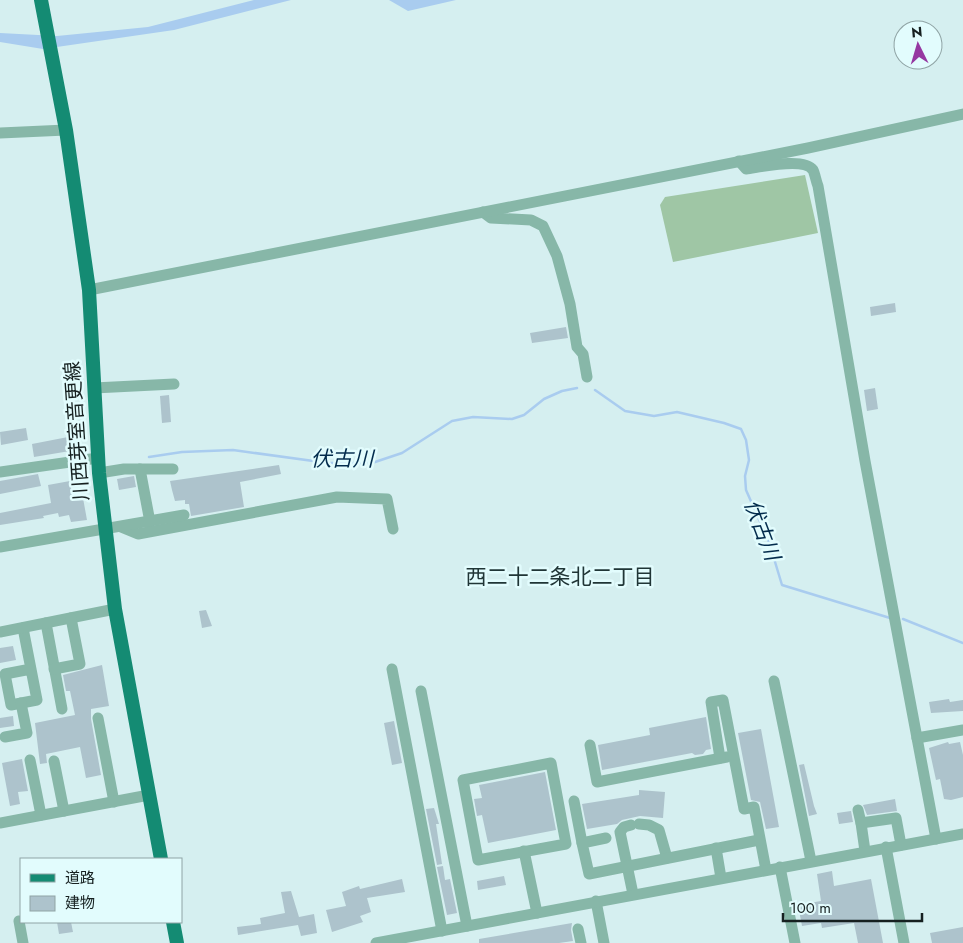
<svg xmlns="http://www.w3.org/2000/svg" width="963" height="943" viewBox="0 0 963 943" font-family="Jost,'Noto Sans JP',sans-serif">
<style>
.forest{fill:#9fc6a5}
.water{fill:#a9ccef}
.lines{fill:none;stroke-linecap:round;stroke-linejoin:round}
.stream{stroke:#a9ccef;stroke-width:2.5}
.building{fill:#adc3cc}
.minor{stroke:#87b7a8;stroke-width:11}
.major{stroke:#148b73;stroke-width:14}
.labels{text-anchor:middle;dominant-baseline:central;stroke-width:5;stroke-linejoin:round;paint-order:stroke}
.street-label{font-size:20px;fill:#162020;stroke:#e2fcfd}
.water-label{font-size:21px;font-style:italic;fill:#032c4d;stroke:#e2fcfd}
.neighbourhood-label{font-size:21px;fill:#203536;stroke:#e2fcfd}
</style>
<rect width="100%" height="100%" fill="#d5eff0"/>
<polygon class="forest" points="805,175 818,233 673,262 660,205 665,197"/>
<g class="water">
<polygon points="254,0 291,0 174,30 43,49 0,42 0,33 57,36 148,27"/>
<polygon points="389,0 456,0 408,11"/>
</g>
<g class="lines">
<g class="stream">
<polyline points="595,390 625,411 654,416 677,412 724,423 741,429 746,440 749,460 745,476 746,490 769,542 782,585 890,618"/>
<polyline points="149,457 182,452 233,450 328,463 372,463 402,453 452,421 473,417 512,419 524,415 544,399 562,391 577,388"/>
<polyline points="903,619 963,643"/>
</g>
</g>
<g class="building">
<polygon points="895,303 896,312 871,316 870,307"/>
<polygon points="566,327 568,338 532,343 530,333"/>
<polygon points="875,388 878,409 867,411 864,390"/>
<polygon points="169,395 171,422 162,423 160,396"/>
<polygon points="26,428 28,440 1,445 0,432"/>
<polygon points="68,437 70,451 34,457 32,444"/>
<polygon points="279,465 281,474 240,482 244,507 191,516 189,504 185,504 185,500 175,501 172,490 170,481"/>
<polygon points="38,474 41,486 0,494 0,481"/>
<polygon points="134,476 136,487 119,490 117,479"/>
<polygon points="70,481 73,500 83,498 87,520 71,522 69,515 59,517 58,513 43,516 44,518 0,525 0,513 51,503 48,485"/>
<polygon points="206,610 212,626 202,628 199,611"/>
<polygon points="13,646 16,660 0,663 0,648"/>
<polygon points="102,665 109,706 91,709 91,719 101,775 86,778 80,747 46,754 47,763 40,764 35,723 75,715 70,691 66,691 63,675"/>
<polygon points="949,699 950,702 963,700 963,711 931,713 929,702"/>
<polygon points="13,716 14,726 0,728 0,718"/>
<polygon points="706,717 711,749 706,750 703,754 695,755 692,753 602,770 598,745 650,735 649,728"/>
<polygon points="394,721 402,763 392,765 384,723"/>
<polygon points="761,729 779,827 766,829 760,802 751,800 738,733"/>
<polygon points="948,742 949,744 960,742 963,755 963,797 951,800 944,799 940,779 936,780 929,748"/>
<polygon points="22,759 28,791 18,792 20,804 10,806 2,763"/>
<polygon points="804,764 814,806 817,814 809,816 799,765"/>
<polygon points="545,772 556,830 488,843 482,815 477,816 474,799 482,798 479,785"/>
<polygon points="639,790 665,792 663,818 640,816 622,820 617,824 587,829 582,804 639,795"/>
<polygon points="895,799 897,811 867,815 863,805"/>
<polygon points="434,808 439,824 436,824 442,864 437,865 426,809"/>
<polygon points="851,811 853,822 839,824 837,813"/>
<polygon points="443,866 445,880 450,879 457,913 447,915 437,867"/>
<polygon points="832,871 834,886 871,879 883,943 858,943 854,923 822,928 821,923 802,926 798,905 821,901 817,874"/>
<polygon points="504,876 506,885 478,890 477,881"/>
<polygon points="402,879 405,892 367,898 371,912 360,916 363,922 332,932 326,910 346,906 342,892 359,886 360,889"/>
<polygon points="291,891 299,917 314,914 317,933 301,936 298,925 238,935 237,927 261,924 260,918 285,913 281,892"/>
<polygon points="57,922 71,922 73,932 59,934"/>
<polygon points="572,923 571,930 573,941 559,943 479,943 479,939"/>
<polygon points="963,927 963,943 932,943 930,933"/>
</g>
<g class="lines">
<g class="minor">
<polyline points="0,133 66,130"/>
<path d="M 739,161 L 746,169 C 761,167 804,157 813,170 C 815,174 816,181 818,186 L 865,461 L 936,839"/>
<polyline points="483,212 491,218 531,220 543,226 557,256 570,304 577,347 583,354 587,377"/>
<polyline points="89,290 808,148 963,114"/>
<polyline points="94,388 174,384"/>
<polyline points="140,469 150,522"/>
<polyline points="0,472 98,458"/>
<polyline points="99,473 124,469 173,469"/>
<polyline points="121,527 138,534 337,497 387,499 393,529"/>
<polyline points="0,547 184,515"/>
<polyline points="46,623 62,709"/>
<polyline points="23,628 37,700 11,705 5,674 31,669"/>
<polyline points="0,632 115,609"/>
<polyline points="54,669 80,664 71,618"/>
<polyline points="392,669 442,931"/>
<polyline points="774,681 811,861"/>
<polyline points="421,691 467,926"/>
<polyline points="98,718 114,802"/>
<polyline points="5,737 27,733 21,703"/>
<polyline points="917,738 963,730"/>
<polyline points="590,745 597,782 727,757"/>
<polyline points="720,758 711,702 723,700 744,809 754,807 766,870"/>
<polyline points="30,760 41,815"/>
<polyline points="54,761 64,811"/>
<polygon points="551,763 566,844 478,860 463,780"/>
<polyline points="574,801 582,843"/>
<polyline points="858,810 861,823"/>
<polyline points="0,823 149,795"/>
<polyline points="639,824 649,825 659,830 667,858"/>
<polyline points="631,825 624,827 620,832 633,894"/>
<polyline points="606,838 582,843 589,874 759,840"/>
<polyline points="886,847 904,943"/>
<polyline points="716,848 721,878"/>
<polyline points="524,851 537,913"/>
<polyline points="865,851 861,823 896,818 901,845"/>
<polyline points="780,867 795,943"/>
<polyline points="596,901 604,943"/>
<polyline points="19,921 23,943"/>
<polyline points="578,929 581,943"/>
<polyline points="376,943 963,834"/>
</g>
<g class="major">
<polyline points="41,0 66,130 89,290 99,473 115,609 161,859"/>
<polyline points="173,922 177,943"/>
</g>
</g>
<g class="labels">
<g class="street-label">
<text transform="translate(77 431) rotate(-94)">川西芽室音更線</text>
</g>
<g class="water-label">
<text x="342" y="459">伏古川</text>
<text transform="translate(762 530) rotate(69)">伏古川</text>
</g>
<g class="neighbourhood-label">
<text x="560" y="577">西二十二条北二丁目</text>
</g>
</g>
<rect x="20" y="858" width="162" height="65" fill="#e2fcfd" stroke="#90a4a5"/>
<rect x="30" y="874" width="25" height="8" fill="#148b73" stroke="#90a4a5"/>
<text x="65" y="883" font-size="15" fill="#162020">道路</text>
<rect x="30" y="896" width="25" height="15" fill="#adc3cc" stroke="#90a4a5"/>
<text x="65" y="908" font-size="15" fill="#162020">建物</text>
<g transform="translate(918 45) rotate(355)"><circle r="24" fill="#e2fcfd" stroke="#90a4a5"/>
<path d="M0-4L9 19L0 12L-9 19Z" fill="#9538a1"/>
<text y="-8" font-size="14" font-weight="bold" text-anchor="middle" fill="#162020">N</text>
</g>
<path d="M783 913v8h139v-8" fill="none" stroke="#162020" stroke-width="2.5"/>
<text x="790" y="913" font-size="15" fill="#162020" stroke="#e2fcfd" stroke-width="4" paint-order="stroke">100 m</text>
</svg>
